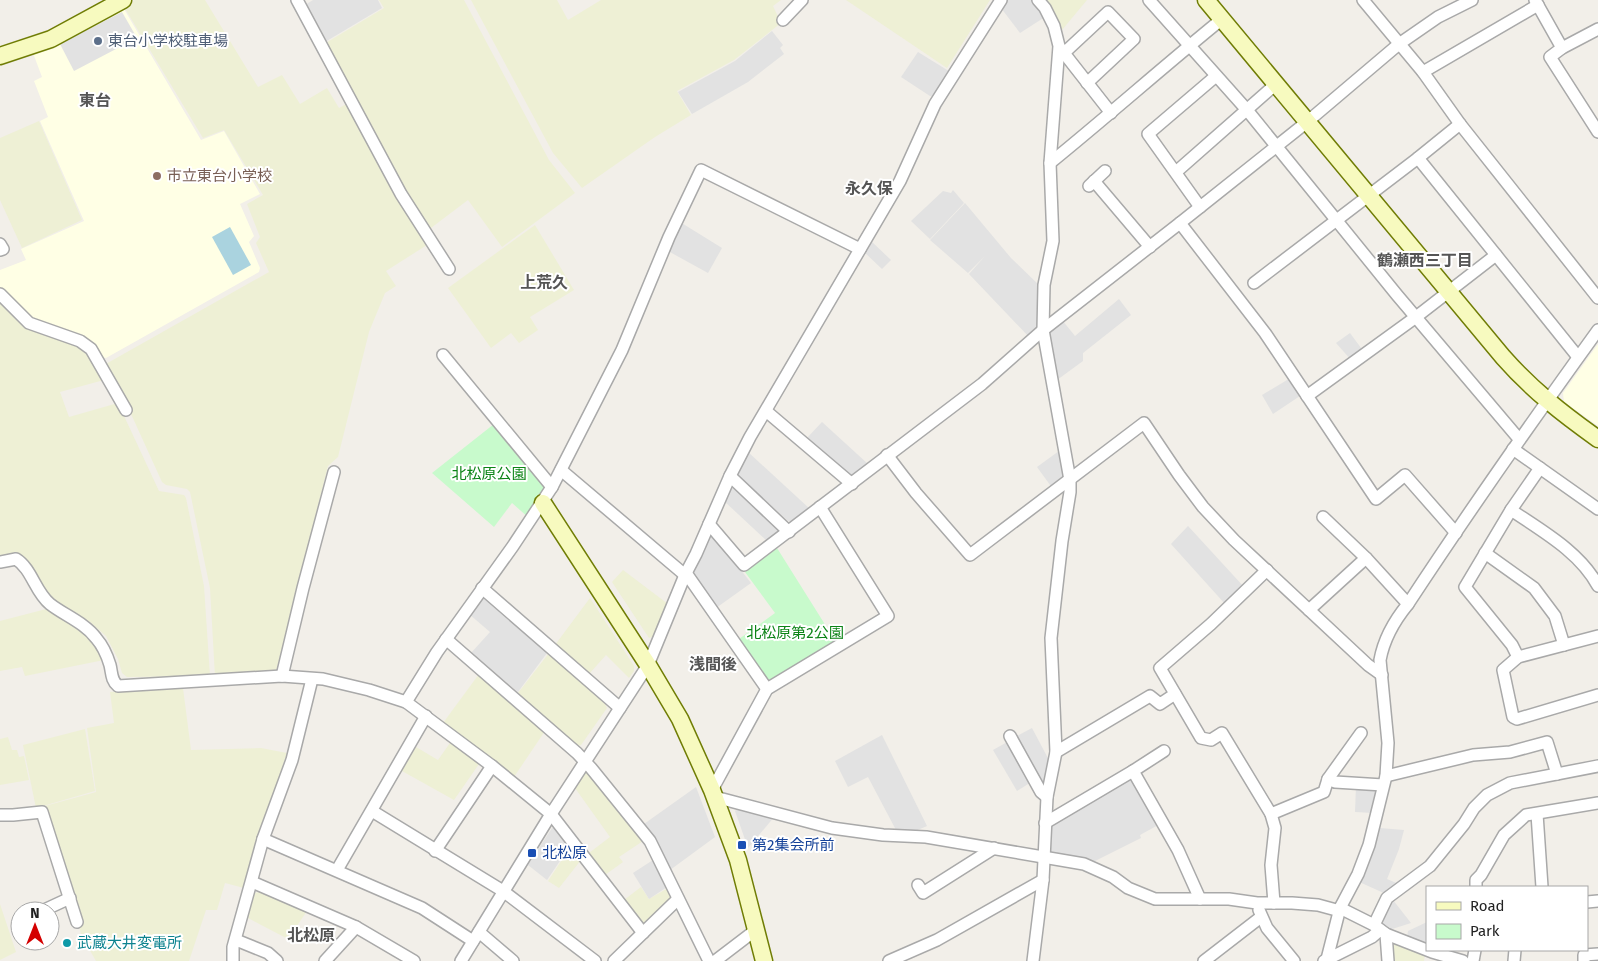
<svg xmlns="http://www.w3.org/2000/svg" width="1598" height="961" viewBox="0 0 1598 961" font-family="'Fira Sans','Noto Sans JP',sans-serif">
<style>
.education{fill:#ffffe5}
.farmland{fill:#eef0d5}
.park{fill:#c8facc}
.parking{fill:#e2e2e2}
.water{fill:#aad3df}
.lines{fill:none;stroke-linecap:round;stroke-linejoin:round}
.street-casing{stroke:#a9a9a9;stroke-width:14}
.secondary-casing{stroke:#707d05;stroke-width:19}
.street{stroke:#fff;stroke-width:11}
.secondary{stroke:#f7fabf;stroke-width:16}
.service-dot{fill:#5c6f8a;stroke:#fff;stroke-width:2}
.education-dot{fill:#8d6e63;stroke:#fff;stroke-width:2}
.transit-dot{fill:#1a4fb4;stroke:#fff;stroke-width:2}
.culture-dot{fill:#0f9aa8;stroke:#fff;stroke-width:2}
.labels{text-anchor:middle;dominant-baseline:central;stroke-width:4;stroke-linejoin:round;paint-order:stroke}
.service-label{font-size:15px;fill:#4e5e75;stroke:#fff;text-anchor:start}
.education-label{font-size:15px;fill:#785e54;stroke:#fff;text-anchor:start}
.park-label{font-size:15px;fill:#0c8416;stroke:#fff}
.transit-label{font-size:15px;fill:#164399;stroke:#fff;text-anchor:start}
.culture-label{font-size:15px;fill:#0d838f;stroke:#fff;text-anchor:start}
.neighbourhood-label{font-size:16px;font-weight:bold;fill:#555;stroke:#fff}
</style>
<rect width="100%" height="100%" fill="#f2efe9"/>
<g class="education">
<polygon points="124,9 201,140 224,131 260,194 240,204 254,236 249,242 260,268 259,272 106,358 102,357 96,346 85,339 31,319 0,288 0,270 26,260 21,249 84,221 40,121 48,117 34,81 42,77 33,53 57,43"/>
<polygon points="1598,344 1598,426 1564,402 1563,393"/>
</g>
<g class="farmland">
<polygon points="135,0 205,0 258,87 282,75 300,104 327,88 339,108 350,102 427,245 386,271 396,286 385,293 369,332 338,457 328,466 277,668 274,673 215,677 210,588 190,492 187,489 166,485 162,482 126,403 104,365 269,272 256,243 260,237 247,204 263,195 224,130 203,138 124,7"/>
<polygon points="379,0 464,0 549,160 575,193 502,247 468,200 427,231 324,44 384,8"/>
<polygon points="471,0 557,0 568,20 601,0 781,0 773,6 781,23 734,60 677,91 691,115 655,137 582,188 553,153"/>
<polygon points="846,0 990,0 947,68"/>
<polygon points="1044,0 1087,0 1062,30"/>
<polygon points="39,121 82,220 22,248 0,200 0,138"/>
<polygon points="535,225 574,290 530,317 538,330 519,343 511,333 491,348 448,288"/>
<polygon points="0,300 87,350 104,380 60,392 69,417 118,403 159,491 184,495 186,498 204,586 210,676 127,677 122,673 118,659 106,636 90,622 51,598 31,571 0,558"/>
<polygon points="623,570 668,604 654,636 649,638 612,582"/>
<polygon points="590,598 634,666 634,671 629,678 606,655 589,674 555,645"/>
<polygon points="50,608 89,636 104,660 25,676 22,667 0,671 0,621"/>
<polygon points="549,653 605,704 607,708 581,745 577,746 518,693"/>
<polygon points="479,674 545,731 514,777 443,723"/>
<polygon points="183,688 191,750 261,748 287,753 259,837 244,888 225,883 217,910 206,910 189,961 96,961 81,935 75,905 45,806 96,792 87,728 114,723 110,692"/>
<polygon points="85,729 95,791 36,808 23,745"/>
<polygon points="8,737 12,750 17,750 19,757 24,756 29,780 0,785 0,739"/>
<polygon points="450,743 479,764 454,800 402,771 416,747 438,760"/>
<polygon points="583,773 588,773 643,841 619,857 623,862 605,875 589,853 610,837 575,788"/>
<polygon points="571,846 581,860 559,888 548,881"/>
<polygon points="641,887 649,899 668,888 672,897 647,924 642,924 624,900"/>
<polygon points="260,892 307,911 288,939 248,918 254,893"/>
<polygon points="0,904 16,952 0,960"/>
<polygon points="1394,941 1425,954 1424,961 1392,961 1389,945"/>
</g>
<g class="park">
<polygon points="494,424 544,484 544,492 529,518 512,503 494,527 432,473"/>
<polygon points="777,548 836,642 772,680 767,679 739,639 775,613 745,572"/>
</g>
<g class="parking">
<polygon points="313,0 378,0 382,8 325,42 305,5"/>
<polygon points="1005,0 1033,0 1045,17 1020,33 1001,8"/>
<polygon points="122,12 137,38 74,71 60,44"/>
<polygon points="772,31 783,45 780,48 784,54 748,82 692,114 678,92 735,61"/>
<polygon points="918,52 952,73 936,97 930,96 901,77"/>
<polygon points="953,190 964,203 930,239 911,221 943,191 951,193"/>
<polygon points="965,203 1011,258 1040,286 1038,329 1029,337 969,274 985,256 968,273 930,240"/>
<polygon points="680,222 722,248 708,273 668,251"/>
<polygon points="870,240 891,260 882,269 863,251"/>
<polygon points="1119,299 1131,315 1083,353 1083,361 1057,380 1048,332 1062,320 1075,336"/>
<polygon points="1350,333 1364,352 1352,361 1336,343"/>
<polygon points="1292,377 1303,394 1273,414 1262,395"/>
<polygon points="822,422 868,464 855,475 848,475 807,438"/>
<polygon points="747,451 810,509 793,521 788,521 739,476 738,471"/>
<polygon points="1059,451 1066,479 1053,489 1037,467"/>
<polygon points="735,486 779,527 779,531 767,541 724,501 730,487"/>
<polygon points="1188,526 1244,587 1226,605 1171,544"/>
<polygon points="714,536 751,583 716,608 694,576 694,570 707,537"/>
<polygon points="485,598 547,653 518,692 471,653 490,632 469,614 481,600"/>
<polygon points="1032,728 1050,762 1046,789 1016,739 1017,736"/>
<polygon points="882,735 927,826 913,832 896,830 868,777 848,787 835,761"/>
<polygon points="1009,741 1033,781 1017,791 993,750"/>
<polygon points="1130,778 1135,779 1160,824 1140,835 1141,838 1093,862 1052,854 1049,850 1049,828"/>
<polygon points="1356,786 1379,788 1373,813 1355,812"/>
<polygon points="696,787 715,837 670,870 650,830 644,824"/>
<polygon points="739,807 775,816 748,848 735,811"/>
<polygon points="556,827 570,846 547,880 528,865 552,828"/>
<polygon points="1380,828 1404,830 1399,849 1387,879 1401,885 1386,894 1357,881 1377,829"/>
<polygon points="653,860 667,887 649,899 633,873"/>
<polygon points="1393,900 1411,923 1389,930 1379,924 1390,901"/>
<polygon points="1427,922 1427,945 1407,937 1408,931"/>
</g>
<polygon class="water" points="230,227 251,265 233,275 212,237"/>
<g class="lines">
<defs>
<g id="street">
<polyline points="297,0 401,194 449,269"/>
<polyline points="1149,0 1247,110 1397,295 1519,439"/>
<polyline points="1363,0 1423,72 1460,124 1598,298"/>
<polyline points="1535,0 1562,48"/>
<polyline points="783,20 802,0"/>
<polyline points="1598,29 1562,48 1550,57 1598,132"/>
<polyline points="1060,48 1111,113"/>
<polyline points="1064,53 1108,12 1134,39 1087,83"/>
<polyline points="1423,72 1538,5"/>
<polyline points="1418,158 1578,357"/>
<path d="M 1050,163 C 1108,116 1164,66 1222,19"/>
<polyline points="1176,172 1276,84"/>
<polyline points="1094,181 1150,247"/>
<polyline points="1089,186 1105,171"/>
<polyline points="1200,207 1148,134 1216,76"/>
<polyline points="1180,223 1265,333 1376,499 1405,475 1456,533"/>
<polyline points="0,244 3,249 0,250"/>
<polyline points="1254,283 1418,158 1460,124"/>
<polyline points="0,294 29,323 80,341 91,349 126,410"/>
<polyline points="443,355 552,487"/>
<polyline points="1307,396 1416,317 1496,255"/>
<polyline points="766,411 852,484"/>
<polyline points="1513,449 1598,509"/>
<polyline points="887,455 916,493 970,555 1144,423 1179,475 1203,507 1234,540 1368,665 1382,675"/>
<polyline points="561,470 685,575"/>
<polyline points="730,476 789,532"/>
<path d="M 1511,510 C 1542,531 1580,552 1598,586"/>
<polyline points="1323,517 1366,558 1408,604"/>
<polyline points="709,524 744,565 982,384 1043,330 1180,223 1307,122 1399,44 1438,17 1472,0"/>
<polyline points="1485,553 1534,588 1555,616 1564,645"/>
<path d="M 0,562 L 16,559 C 32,569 35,592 50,604 C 64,615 85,623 96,638 C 103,646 107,655 110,665 C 112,673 111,680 118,686 L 282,676 L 323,679 L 369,690 L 406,702 L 492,766 L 551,814 L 643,933"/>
<polyline points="1267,570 1211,624 1160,668 1201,738 1211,740 1222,733 1271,814 1275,828 1271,865 1274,903"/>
<polyline points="686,573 767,689"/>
<polyline points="482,588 620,708"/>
<polyline points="1309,610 1366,558"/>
<polyline points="1598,636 1518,657 1503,670 1513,717 1517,719 1598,695"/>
<polyline points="446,639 577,753 591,768 650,841 709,961"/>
<polyline points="1518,657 1512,645 1465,587 1511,510 1540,468"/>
<polyline points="282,676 303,588 334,472"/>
<polyline points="406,702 437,652 513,546 552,487 622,350 669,237 701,170 860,249"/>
<polyline points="1010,736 1041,792 1047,797"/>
<polyline points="1056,752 1150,696 1160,704 1175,694"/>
<polyline points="1133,771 1164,751"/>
<polyline points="1386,776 1473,755 1510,752 1547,742 1557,774"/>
<polyline points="1328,779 1335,782 1383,785"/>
<polyline points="712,790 767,689 888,616 820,507"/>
<polyline points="715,797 832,828 883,835 926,837 1084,864 1113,877 1128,888 1155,899 1229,899 1257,903 1292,903 1318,905 1340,911"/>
<polyline points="372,811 503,891 595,961"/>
<polyline points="1271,814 1324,792 1328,779 1361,733"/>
<polyline points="1537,814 1542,887"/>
<polyline points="0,815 13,815 42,812 77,922"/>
<polyline points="1045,823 1133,771 1178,850 1200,899"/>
<polyline points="263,839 422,908 473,941"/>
<polyline points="435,851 492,766"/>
<polyline points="337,870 426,716"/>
<polyline points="252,882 356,927 414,961"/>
<polyline points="918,885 923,893 994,848"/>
<polyline points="1476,887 1476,880 1481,875 1504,835 1526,815 1598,803"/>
<polyline points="1587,902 1598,901"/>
<polyline points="1340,908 1374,925 1386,934 1432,952 1463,961"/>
<polyline points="1259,910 1267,928 1294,961"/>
<polyline points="42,911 70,898"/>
<polyline points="1374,925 1387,898 1430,866 1464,824 1474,808 1487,795 1510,783 1598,766"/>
<polyline points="479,932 513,961"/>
<polyline points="1386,934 1388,961"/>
<polyline points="236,940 268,953 277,961"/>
<path d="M 1327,959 L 1340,908 L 1358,874 L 1369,845 L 1386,776 L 1388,743 L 1380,660 C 1384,638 1394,621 1408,604 C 1469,511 1533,420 1598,330"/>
<polyline points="233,961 233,947 263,839 292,760 312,679"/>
<polyline points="325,961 356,927"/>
<polyline points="461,961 551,814 648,665 685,575 696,554 730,476 750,437 900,181 935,104 1001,0"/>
<polyline points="614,961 678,899"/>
<polyline points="715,961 757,929"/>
<polyline points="889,961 937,940 1043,880"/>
<polyline points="1033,961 1043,880 1047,797 1056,752 1051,638 1062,541 1070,492 1070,480 1043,330 1044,285 1053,241 1050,163 1059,46 1054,26 1045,8 1038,0"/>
<polyline points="1204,961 1261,917"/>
<polyline points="1324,961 1372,937 1380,930"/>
<polyline points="1473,961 1475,950"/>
<polyline points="1514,961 1515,950"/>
<polyline points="1584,961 1584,955 1598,954"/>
</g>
<g id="secondary">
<path d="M 1206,0 L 1503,357 C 1532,390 1563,414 1598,439"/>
<polyline points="0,56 51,39 123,0"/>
<polyline points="543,503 648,665 680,719 712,790 738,860 764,961"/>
</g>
</defs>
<use href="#street" class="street-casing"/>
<use href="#secondary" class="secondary-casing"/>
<use href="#street" class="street"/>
<use href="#secondary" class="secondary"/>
</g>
<circle class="service-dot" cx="98" cy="41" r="5"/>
<circle class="education-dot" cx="157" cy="176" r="5"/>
<g class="transit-dot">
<rect x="737" y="840" width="10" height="10" rx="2.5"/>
<rect x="527" y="848" width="10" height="10" rx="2.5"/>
</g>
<circle class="culture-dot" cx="67" cy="943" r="5"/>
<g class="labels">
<g class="service-label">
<text x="108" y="41">東台小学校駐車場</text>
</g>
<g class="education-label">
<text x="167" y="176">市立東台小学校</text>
</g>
<g class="park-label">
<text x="489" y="474">北松原公園</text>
<text x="795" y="633">北松原第2公園</text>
</g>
<g class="transit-label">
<text x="752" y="845">第2集会所前</text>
<text x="542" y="853">北松原</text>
</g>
<g class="culture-label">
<text x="77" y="943">武蔵大井変電所</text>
</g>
<g class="neighbourhood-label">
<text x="95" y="100">東台</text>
<text x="869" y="188">永久保</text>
<text x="1425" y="260">鶴瀬西三丁目</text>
<text x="544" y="282">上荒久</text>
<text x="713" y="664">浅間後</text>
<text x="311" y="935">北松原</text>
</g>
</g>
<rect x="1426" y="886" width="162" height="65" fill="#ffffff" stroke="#a7a7a7"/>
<rect x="1436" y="902" width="25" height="8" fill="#f7fabf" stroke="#a7a7a7"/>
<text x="1470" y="911" font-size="15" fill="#222222">Road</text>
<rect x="1436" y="924" width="25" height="15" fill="#c8facc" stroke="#a7a7a7"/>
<text x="1470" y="936" font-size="15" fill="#222222">Park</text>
<g transform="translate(35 926)"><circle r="24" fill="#ffffff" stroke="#a7a7a7"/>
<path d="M0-4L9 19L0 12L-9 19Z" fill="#d40000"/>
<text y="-8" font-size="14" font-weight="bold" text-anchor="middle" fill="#222222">N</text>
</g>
</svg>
